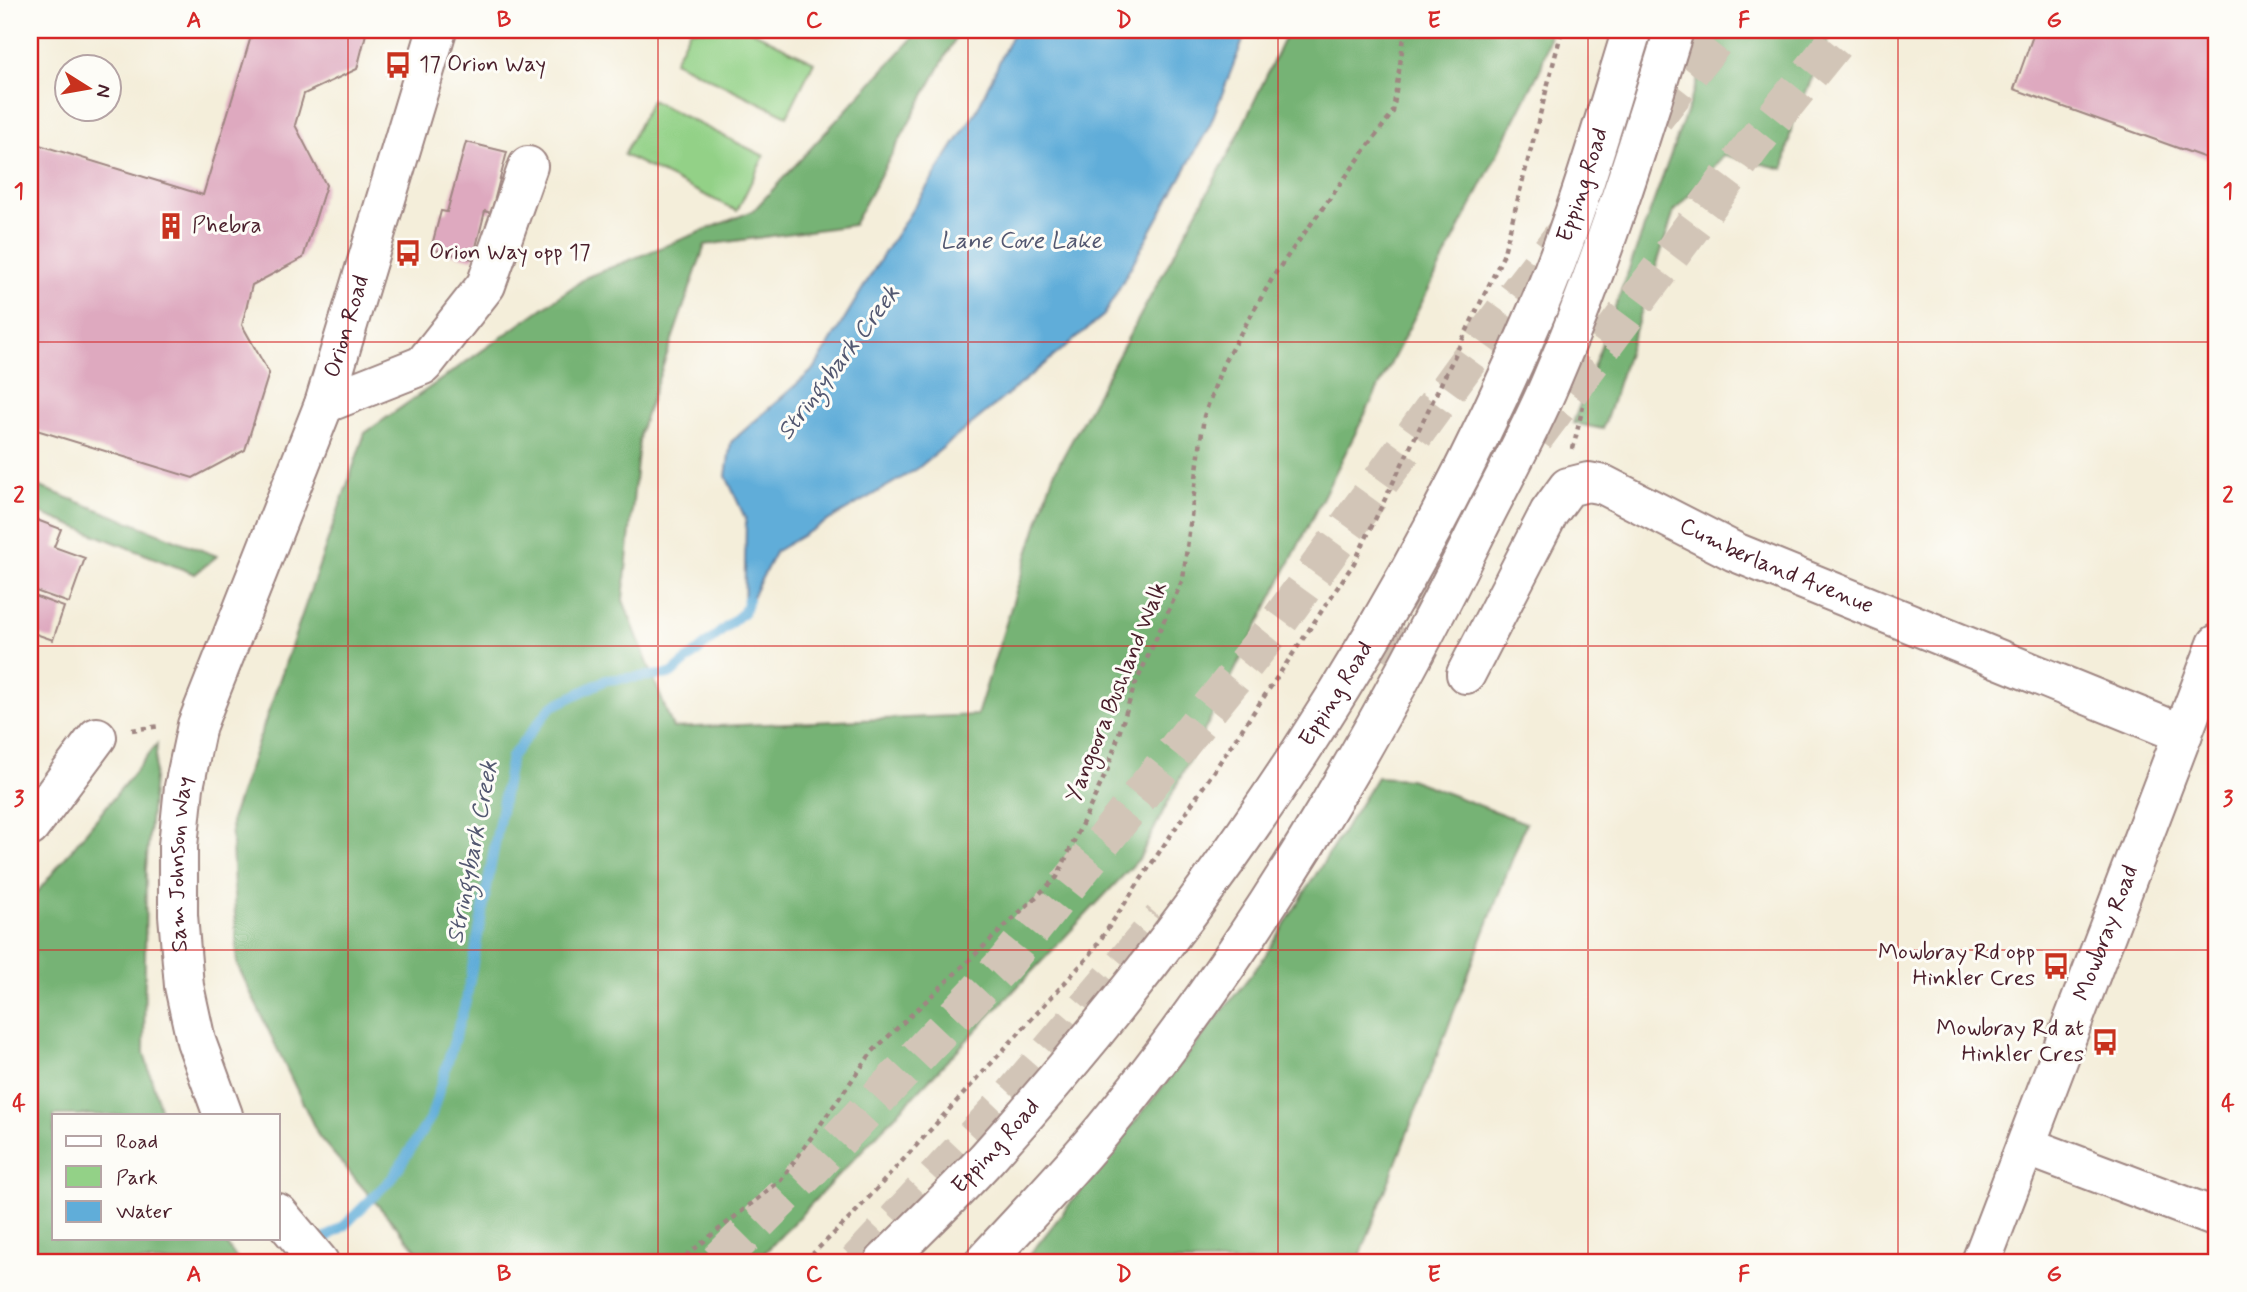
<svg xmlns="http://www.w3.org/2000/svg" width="2247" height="1292" viewBox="0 0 2247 1292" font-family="Mynerve,sans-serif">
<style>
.green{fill:#93d187;stroke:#6e7859;stroke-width:2}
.forest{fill:#76b374;stroke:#606950;stroke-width:2}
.water{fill:#60add9;stroke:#556682;stroke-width:2}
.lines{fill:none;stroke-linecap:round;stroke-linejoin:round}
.stream{stroke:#60add9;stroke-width:10}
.building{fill:#dea9bf}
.highway-tunnel{stroke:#d2c5b7;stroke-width:38;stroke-dasharray:38 19;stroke-linecap:butt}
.minor-casing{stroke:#9f8682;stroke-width:42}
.major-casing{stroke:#9f8682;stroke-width:42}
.path{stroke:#9f8682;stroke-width:4.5;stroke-dasharray:5 5;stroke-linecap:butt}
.minor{stroke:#fff;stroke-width:38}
.major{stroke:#fff;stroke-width:38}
.grid{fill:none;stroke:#d62828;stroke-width:2;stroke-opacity:0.55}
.labels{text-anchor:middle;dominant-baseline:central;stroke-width:6;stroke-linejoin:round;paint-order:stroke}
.poi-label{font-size:23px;fill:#4a1f2b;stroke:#fdfcf7;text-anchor:start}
.street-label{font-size:23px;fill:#4a1f2b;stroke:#fdfcf7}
.water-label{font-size:24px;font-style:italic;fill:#535871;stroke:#fdfcf7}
.neatline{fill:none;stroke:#d62828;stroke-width:2.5}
.grid-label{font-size:23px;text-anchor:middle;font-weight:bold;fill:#d62828}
</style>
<rect width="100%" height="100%" fill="#fdfcf7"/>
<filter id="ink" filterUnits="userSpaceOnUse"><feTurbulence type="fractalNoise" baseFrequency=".0143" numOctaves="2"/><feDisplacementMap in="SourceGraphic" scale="14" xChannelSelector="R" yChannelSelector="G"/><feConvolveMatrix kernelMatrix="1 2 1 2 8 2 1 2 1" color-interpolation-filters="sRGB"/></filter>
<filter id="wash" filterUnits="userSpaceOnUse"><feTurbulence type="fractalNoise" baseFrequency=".00686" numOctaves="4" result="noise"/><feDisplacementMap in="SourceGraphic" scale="28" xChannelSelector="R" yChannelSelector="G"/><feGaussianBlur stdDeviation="1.57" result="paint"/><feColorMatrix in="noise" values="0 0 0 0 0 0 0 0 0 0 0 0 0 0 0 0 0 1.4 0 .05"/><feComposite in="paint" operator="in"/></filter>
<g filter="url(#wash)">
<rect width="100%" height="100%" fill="#f4eeda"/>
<g class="green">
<polygon points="690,30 750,30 814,62 787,116 674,61"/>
<polygon points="651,100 764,156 737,211 624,155"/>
</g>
<g class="forest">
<polygon points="920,30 960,30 853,225 705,245 640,432 623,600 673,728 977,715 1053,475 1234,144 1288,30 1551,30 1541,68 1139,859 756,1262 427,1262 319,1137 237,964 231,820 365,433 587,277 753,211"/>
<polygon points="1716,30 1833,30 1792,124 1784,169 1724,155 1674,212 1603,429 1573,423"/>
<polygon points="30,483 217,556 195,574 30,509"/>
<polygon points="157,744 146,869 144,1053 162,1115 54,1115 54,1238 222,1238 239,1262 30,1262 30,901"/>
<polygon points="1377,777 1410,779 1526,823 1358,1262 1024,1262 1261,962"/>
</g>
<polygon class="water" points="1014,30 1247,30 1210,125 1104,315 917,469 776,551 744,612 746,520 726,476 731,442 814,369 886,250 977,110"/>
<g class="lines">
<polyline class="stream" points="289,1262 345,1225 393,1177 431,1117 466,1001 511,757 551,707 606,680 671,674 744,612 748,599"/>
</g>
<g id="blocks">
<g class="building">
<polygon points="253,30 367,30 357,69 304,94 295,125 326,185 303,258 252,285 242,325 269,373 245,450 193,478 30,428 30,142 203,195"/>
<polygon points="2035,30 2217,30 2217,162 2014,89"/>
<polygon points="466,142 507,152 491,213 485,211 473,259 431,249 441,211 447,212"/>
<polygon points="37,520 61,529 54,547 85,558 69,603 30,589 30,541"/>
<polygon points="34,596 64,607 53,640 30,632 30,608"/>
</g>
</g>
</g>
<g filter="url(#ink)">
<use href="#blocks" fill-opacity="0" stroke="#9f8682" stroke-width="2"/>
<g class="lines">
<g class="highway-tunnel">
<polyline points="1535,437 1759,137 1845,30"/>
<polyline points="1376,655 1461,540"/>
<polyline points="718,1262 810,1170 1007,961 1274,628 1507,307 1723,30"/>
<polyline points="857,1262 1013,1095 1162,919"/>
</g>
<defs>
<g id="minor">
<polyline points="324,404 423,365 486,285 528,166"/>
<path id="s1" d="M 1466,674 L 1549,513 L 1568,487 L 1588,482 L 1604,485 L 1735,552 L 2183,734"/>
<polyline points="30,827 97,737"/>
<path id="s2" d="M 223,1115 L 196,1041 L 184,986 L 178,915 L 178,846 L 184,787 L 197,725 L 324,404 L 437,30"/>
<polyline points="2026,1146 2217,1218"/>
<polyline points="278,1213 319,1262"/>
</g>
<g id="major">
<path id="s3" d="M 884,1262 C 918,1228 954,1194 987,1158 C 1215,905 1409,615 1541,301 C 1578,213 1604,120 1632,30"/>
<path d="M 984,1262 C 1024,1218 1066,1175 1104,1129 C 1251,950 1369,749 1472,541 C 1498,488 1528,436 1551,381 C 1600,267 1638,148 1674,30"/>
<path id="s4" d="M 1981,1262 L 2217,644"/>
</g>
</defs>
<use href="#minor" class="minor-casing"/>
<use href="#major" class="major-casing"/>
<g class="path">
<polyline points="1573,449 1583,406"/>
<polyline points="132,730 160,726"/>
<polyline points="678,1262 781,1180 872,1052 1057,877 1107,771 1134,687 1183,579 1204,416 1223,364 1276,272 1393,112 1405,30"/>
<polyline points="804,1262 851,1217 1090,955 1354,563 1503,256 1562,30"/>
</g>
<use href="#minor" class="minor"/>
<use href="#major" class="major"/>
</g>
</g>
<path class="grid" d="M 348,30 L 348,1262M 658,30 L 658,1262M 968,30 L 968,1262M 1278,30 L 1278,1262M 1588,30 L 1588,1262M 1898,30 L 1898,1262M 30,342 L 2217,342M 30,646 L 2217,646M 30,950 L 2217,950"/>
<defs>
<symbol id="bus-bare" viewBox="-9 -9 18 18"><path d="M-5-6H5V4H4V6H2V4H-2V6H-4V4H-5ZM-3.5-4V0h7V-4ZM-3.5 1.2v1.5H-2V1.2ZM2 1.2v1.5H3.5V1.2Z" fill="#c8321e" stroke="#fdfcf7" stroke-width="2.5" paint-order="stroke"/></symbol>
<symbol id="building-bare" viewBox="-9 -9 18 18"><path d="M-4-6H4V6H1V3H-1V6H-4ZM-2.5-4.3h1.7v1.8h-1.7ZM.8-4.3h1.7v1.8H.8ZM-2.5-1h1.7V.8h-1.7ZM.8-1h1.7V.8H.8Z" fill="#c8321e" stroke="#fdfcf7" stroke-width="2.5" paint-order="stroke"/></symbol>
</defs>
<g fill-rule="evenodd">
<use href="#bus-bare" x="379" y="46" width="38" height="38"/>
<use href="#building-bare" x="152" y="207" width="38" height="38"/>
<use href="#bus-bare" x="389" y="234" width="38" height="38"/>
<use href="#bus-bare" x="2037" y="947" width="38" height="38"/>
<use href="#bus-bare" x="2086" y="1023" width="38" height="38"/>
</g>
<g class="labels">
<g class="poi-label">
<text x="419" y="65">17 Orion Way</text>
<text x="192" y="226">Phebra</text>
<text x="429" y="253">Orion Way opp 17</text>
<text x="2035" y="953" text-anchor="end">Mowbray Rd opp<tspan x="2035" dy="26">Hinkler Cres</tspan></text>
<text x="2084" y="1029" text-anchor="end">Mowbray Rd at<tspan x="2084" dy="26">Hinkler Cres</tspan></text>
</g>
<g class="street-label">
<text stroke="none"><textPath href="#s3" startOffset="1295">Epping Road</textPath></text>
<text stroke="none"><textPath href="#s2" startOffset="824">Orion Road</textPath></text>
<text stroke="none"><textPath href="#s1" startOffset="441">Cumberland Avenue</textPath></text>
<text transform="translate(1117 692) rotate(-68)">Yangoora Bushland Walk</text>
<text stroke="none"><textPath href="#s3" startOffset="728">Epping Road</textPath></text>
<text stroke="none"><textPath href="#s2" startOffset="257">Sam Johnson Way</textPath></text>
<text stroke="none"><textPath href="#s4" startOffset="352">Mowbray Road</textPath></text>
<text stroke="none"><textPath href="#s3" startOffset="161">Epping Road</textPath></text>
</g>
<g class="water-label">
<text x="1021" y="241">Lane Cove Lake</text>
<text transform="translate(839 363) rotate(-53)">Stringybark Creek</text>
<text transform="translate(473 852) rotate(-79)">Stringybark Creek</text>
</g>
</g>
<rect width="2247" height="1292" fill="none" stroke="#fdfcf7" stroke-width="77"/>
<rect x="52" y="1114" width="228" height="126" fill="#fdfcf7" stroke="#b5a4a5" stroke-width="2"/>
<rect x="66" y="1136" width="35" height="10" fill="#ffffff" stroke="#b5a4a5" stroke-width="2"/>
<text x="116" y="1148" font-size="21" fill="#4a1f2b">Road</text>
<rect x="66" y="1166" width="35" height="21" fill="#93d187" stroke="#b5a4a5" stroke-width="2"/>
<text x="116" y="1184" font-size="21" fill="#4a1f2b">Park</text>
<rect x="66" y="1201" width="35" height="21" fill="#60add9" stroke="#b5a4a5" stroke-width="2"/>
<text x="116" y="1218" font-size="21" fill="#4a1f2b">Water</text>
<g transform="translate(88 88) rotate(101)"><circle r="33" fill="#fdfcf7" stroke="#b5a4a5" stroke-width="2"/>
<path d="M0-5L12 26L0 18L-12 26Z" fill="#c8321e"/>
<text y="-10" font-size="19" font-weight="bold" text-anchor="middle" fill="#4a1f2b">N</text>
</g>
<rect x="38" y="38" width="2170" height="1216" class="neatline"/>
<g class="grid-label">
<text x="194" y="27">A</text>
<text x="504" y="27">B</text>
<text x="814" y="27">C</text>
<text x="1124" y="27">D</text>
<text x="1434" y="27">E</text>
<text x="1744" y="27">F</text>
<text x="2054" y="27">G</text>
<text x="19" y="198">1</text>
<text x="2228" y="198">1</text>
<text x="19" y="502">2</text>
<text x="2228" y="502">2</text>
<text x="19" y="806">3</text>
<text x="2228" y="806">3</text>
<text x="19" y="1110">4</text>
<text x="2228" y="1110">4</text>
<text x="194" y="1281">A</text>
<text x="504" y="1281">B</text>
<text x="814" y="1281">C</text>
<text x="1124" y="1281">D</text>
<text x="1434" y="1281">E</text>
<text x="1744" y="1281">F</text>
<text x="2054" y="1281">G</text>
</g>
</svg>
